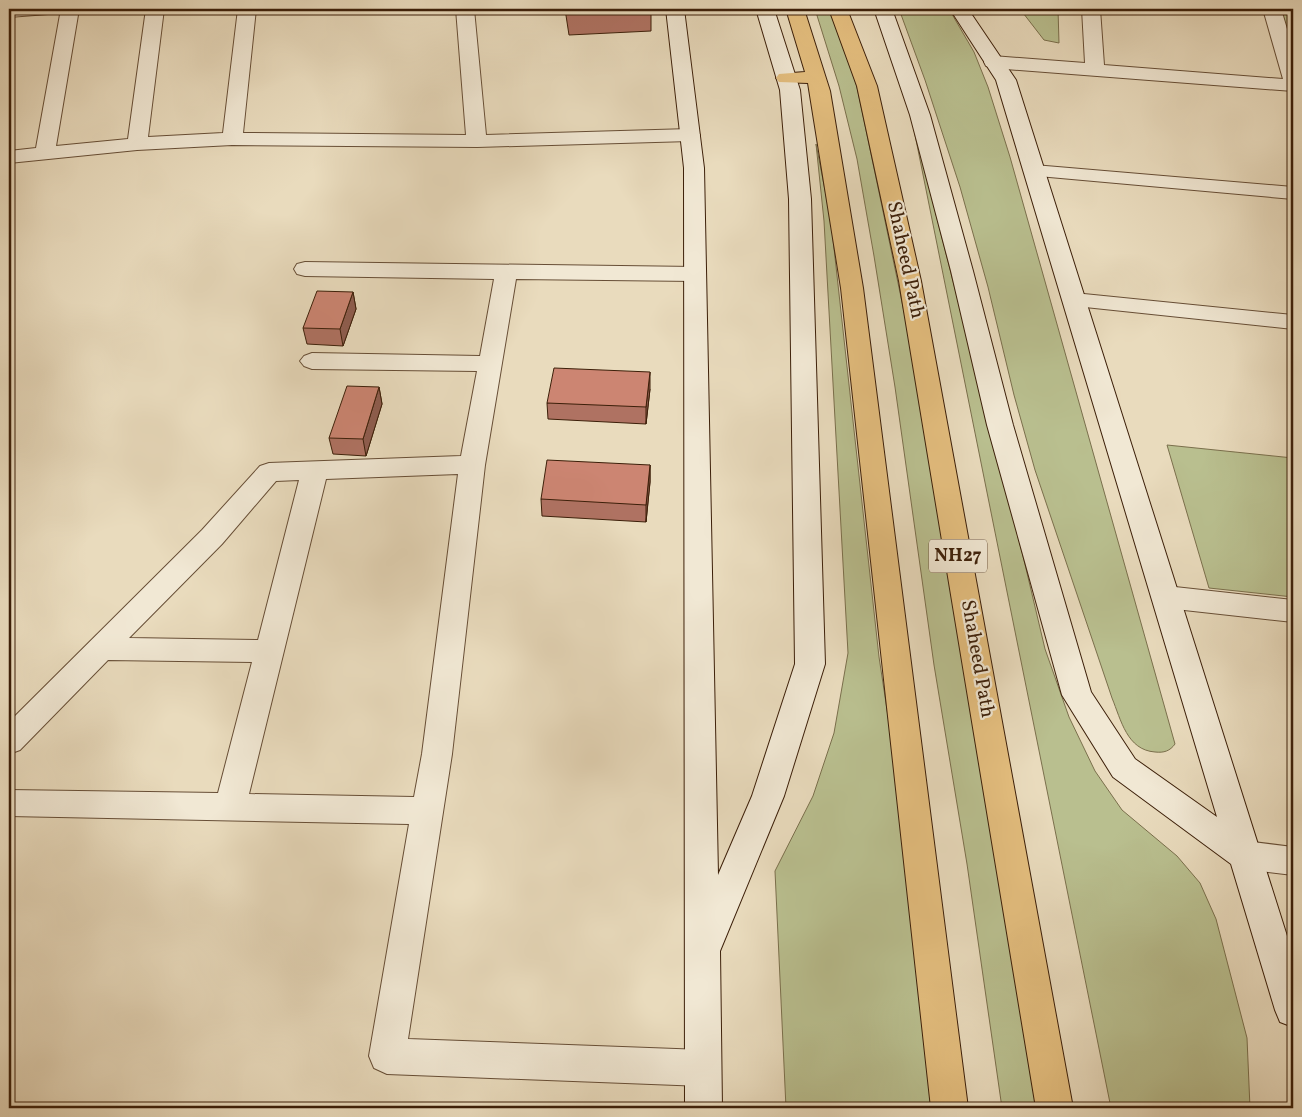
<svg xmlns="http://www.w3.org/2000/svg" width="1302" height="1117" viewBox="0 0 1302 1117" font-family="Vollkorn,serif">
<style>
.green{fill:#b9bf8f;stroke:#7a6f4c}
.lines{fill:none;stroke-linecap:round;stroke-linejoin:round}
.street-casing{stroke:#674e36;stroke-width:2}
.secondary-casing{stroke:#3c1f09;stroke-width:2}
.highway-casing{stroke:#3c1f09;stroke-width:2}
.street{fill:#f1e8d4;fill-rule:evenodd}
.secondary{fill:#f1e8d4;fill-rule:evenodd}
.highway{fill:#e4be7e;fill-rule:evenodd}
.wall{fill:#af7262;stroke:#3c1f09}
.shaded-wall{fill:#8f5d50;stroke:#3c1f09}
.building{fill:#cc8572;stroke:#3c1f09}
.labels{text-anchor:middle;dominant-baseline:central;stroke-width:4.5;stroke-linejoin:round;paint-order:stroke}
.shield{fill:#f1e8d4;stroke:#725b46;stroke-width:1}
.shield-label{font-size:19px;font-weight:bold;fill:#3c1f09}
.street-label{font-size:20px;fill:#3c1f09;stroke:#f1e8d4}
</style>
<rect width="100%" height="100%" fill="#e9dbbd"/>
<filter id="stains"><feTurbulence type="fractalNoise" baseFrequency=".004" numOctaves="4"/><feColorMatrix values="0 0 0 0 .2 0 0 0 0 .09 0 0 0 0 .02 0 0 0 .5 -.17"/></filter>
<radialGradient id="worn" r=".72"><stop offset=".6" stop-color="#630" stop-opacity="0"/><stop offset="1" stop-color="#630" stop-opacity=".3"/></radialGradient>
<g class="green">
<polygon points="815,9 833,9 857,87 920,388 1038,1108 1002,1108 967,864 934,665 895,387 874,256 857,159 839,86"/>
<path d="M 899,9 L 949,9 L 974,52 L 988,87 L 1010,157 L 1175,744 C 1170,751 1164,753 1155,752 C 1127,750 1121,720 1112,698 L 1035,470 L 1014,395 L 988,287 L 960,187 L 925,80 Z"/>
<polygon points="1020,9 1058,9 1059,43 1044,40"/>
<polygon points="1279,9 1293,9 1293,58"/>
<polygon points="912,120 1023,556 1045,649 1069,717 1095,771 1122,810 1177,856 1200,883 1216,919 1247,1038 1250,1108 1111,1108"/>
<polygon points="816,144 831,221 879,657 891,736 935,1108 786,1108 775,871 813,796 834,733 848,653 824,221"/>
<polygon points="1167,445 1293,458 1293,597 1209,588"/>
</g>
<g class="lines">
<defs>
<g id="street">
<polygon points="9,9 57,9 54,13 48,14 9,17"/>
<polygon points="61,9 79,9 56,146 128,139 146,9 164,9 148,137 223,133 238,9 256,9 243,133 466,135 456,9 474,9 486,135 690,129 697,131 700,135 697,139 690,141 477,147 232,145 137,150 9,163 9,151 36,148"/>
<polygon points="1082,9 1100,9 1104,65 1283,79 1263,9 1281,9 1293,49 1293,91 993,68 986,66 984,62 986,58 993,56 1085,63"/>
<polygon points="1034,165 1293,187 1293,199 1027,175 1024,171 1027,167"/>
<path d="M 305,262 L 695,267 L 703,269 L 706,274 L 703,279 L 695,281 L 516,279 L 485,465 L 452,754 L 408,1039 L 703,1050 L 716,1055 L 721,1068 L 716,1081 L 703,1086 L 387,1074 L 374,1068 L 369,1056 L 409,824 L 9,816 L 9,790 L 218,793 L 252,662 L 108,660 L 20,750 L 9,754 L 9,722 L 202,530 L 260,466 L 269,463 L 461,456 L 477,371 L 312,369 L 304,366 L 300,361 L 304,356 L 312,353 L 480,356 L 494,279 L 305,276 L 297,274 L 294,269 L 297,264 ZM 458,474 L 422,754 L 414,797 L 249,794 L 326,479 ZM 299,480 L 258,640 L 129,638 L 222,544 L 276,481 Z"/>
<polygon points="1074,293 1293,315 1293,329 1066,305 1063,300 1066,295"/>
<polygon points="1166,586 1293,600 1293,622 1166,608 1156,604 1152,597 1156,590"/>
<polygon points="1245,841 1293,847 1293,875 1245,869 1233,865 1229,855 1233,845"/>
</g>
<g id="secondary">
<polygon points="666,9 684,9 704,168 718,875 752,796 795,664 789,199 780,90 756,9 774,9 800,90 811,199 825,664 784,796 720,951 722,1108 685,1108 684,168"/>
<polygon points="874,9 892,9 930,115 973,271 1013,425 1091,692 1135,759 1217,817 996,80 950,9 968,9 1016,80 1293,955 1293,1027 1280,1022 1275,1010 1231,864 1113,777 1062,695 987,425 951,271 910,115"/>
</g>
<g id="highway">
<polygon points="786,9 804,9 830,91 863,288 968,1108 931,1108 841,288 808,83 779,82 776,78 779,74 805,72"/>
<polygon points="829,9 847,9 877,86 921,281 1073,1108 1036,1108 899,281 857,86"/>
</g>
</defs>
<use href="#street" class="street-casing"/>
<use href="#secondary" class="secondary-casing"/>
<use href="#highway" class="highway-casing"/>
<use href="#street" class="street"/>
<use href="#secondary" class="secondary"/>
<use href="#highway" class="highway"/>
</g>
<g class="wall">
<polygon points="565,9 651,9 651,31 569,35"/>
<polygon points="353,292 356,309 343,346 307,344 303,328"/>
<polygon points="379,387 382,404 366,456 333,454 329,438"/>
<polygon points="650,389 646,424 548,419 547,403"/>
<polygon points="650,465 650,482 646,522 542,516 541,499"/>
</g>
<g class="shaded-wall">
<polygon points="353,292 356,309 343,346 340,329"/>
<polygon points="650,372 650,389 646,424 646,407"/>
<polygon points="379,387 382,404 366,456 363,439"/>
<polygon points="650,465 650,482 646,522 646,505"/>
</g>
<g class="building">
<polygon points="317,291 353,292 340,329 303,328"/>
<polygon points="554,368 650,372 646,407 547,403"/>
<polygon points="347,386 379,387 363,439 329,438"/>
<polygon points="547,460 650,465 646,505 541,499"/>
</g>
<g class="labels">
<rect class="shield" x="929" y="539.5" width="58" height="33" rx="4"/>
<g class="shield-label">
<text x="958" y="556">NH27</text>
</g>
<g class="street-label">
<text transform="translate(905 260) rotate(78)">Shaheed Path</text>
<text transform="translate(977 659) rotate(80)">Shaheed Path</text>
</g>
</g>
<rect width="1302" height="1117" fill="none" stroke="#e9dbbd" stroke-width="30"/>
<rect x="10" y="10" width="1282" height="1097" fill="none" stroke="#3c1f09" stroke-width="2.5"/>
<rect x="15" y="15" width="1272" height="1087" fill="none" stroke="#3c1f09"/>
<rect width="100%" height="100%" filter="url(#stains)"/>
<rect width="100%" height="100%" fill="url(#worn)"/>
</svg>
